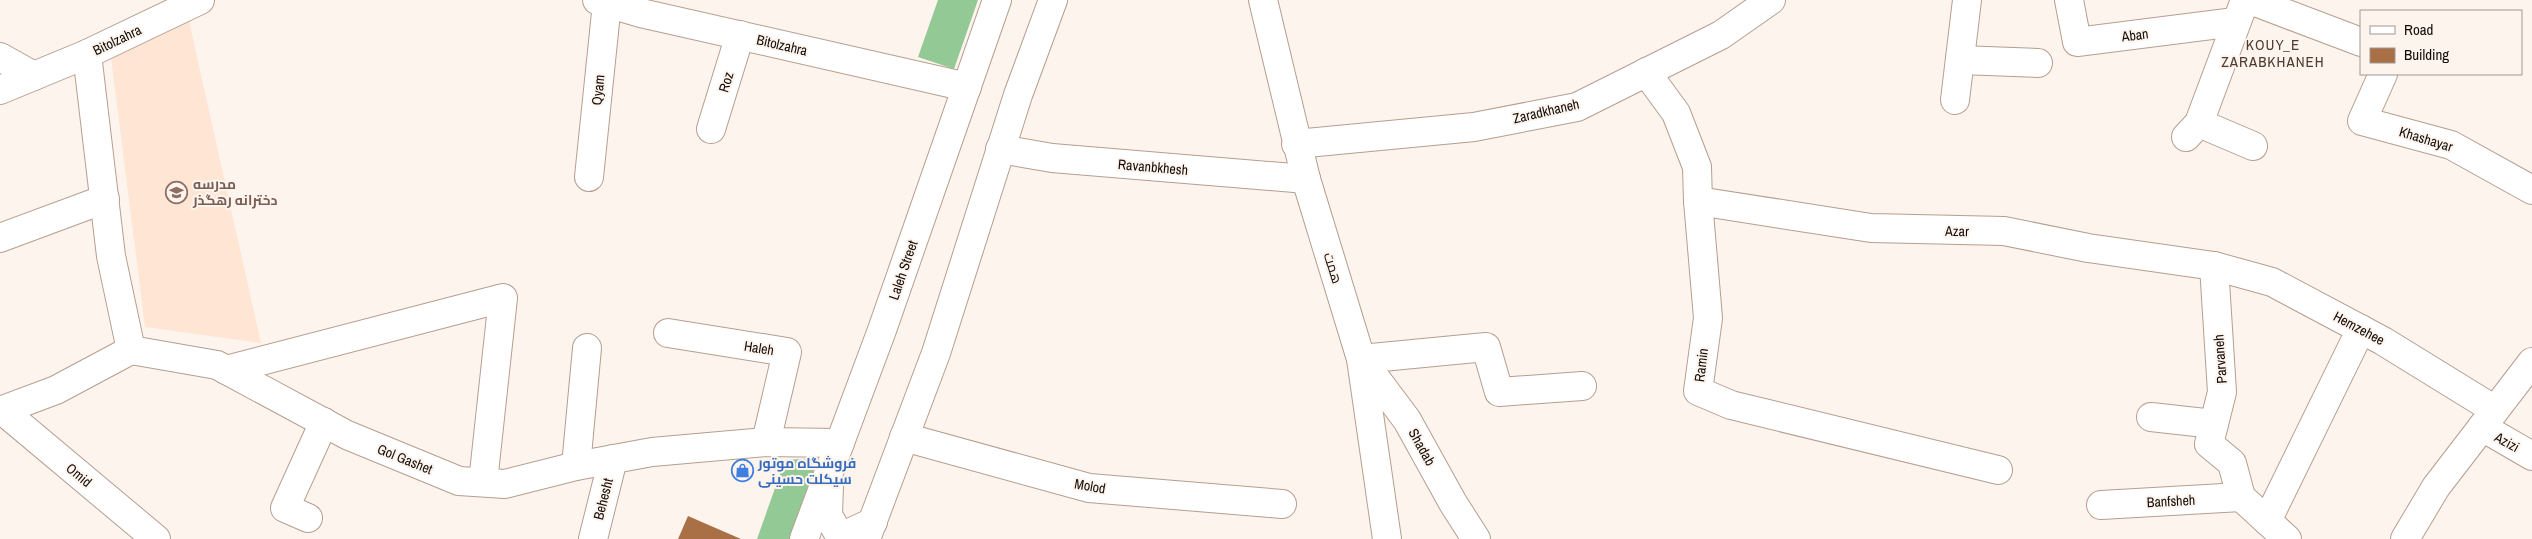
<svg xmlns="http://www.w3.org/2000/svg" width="2532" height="539" viewBox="0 0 2532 539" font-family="'Archivo Narrow',Cairo,sans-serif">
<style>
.built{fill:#fee5d4}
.forest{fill:#93c994}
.building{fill:#a97046}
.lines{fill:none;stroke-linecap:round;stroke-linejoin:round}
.minor-casing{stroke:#b59e8f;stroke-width:30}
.major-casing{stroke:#b59e8f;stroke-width:30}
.minor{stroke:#fff;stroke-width:28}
.major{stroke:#fff;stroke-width:28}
.labels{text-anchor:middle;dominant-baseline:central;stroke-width:4;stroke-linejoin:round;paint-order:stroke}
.street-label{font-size:14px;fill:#140c07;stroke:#fef4ee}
.education-label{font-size:14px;font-weight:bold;fill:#785e54;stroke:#fef4ee;text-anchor:start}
.shop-label{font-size:14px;font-weight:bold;fill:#366cbe;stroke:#fef4ee;text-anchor:start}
.neighbourhood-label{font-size:15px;letter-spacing:1px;fill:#503d30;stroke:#fef4ee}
</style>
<rect width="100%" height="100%" fill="#fef4ee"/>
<polygon class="built" points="189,21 261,343 145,327 111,57"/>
<g class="forest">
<polygon points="938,0 978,0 954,69 918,57"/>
<polygon points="818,458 789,539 757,539 785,460"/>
</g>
<polygon class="building" points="688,516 741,539 678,539"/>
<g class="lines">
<defs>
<g id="minor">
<polyline points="597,0 641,13 967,87"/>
<polyline points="1263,0 1306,179 1361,359 1387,539"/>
<polyline points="2069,0 2077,42 2235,22"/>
<polyline points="2250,0 2361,42"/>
<polyline points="87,54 111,256 131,350"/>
<polyline points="0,57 34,76"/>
<polyline points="1960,60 2038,63"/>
<polyline points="1646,72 1676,113 1697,167 1698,201 1708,318 1698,391 1731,405 1998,470"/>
<polyline points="2383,74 2362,121 2451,145 2532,190"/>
<polyline points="0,90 87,54 200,0"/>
<polyline points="1955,100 1967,0"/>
<polyline points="2199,123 2253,146"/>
<polyline points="711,129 740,35"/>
<polyline points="2186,137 2199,123 2245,0"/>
<polyline points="1296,144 1474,127 1577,107 1721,35 1771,0"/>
<polyline points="1000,149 1052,158 1306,179"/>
<polyline points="589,177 607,3"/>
<polyline points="1698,201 1871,228 2004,231 2088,248 2214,266 2272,282 2383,341 2495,410"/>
<polyline points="0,238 105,199"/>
<polyline points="2214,266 2222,392 2209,444 2232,463 2241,497 2287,539"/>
<polyline points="668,333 787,352 766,442"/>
<polyline points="1361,359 1486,347 1499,392 1582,386"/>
<polyline points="1362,360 1407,420 1453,503 1476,539"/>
<polyline points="226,370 503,298 483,482"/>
<polyline points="2,410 156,539"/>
<polyline points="0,411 56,390 131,350 217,365 347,435 459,481 505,484 576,466 652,452 766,442 840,443"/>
<polyline points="2151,417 2214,424"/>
<polyline points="2482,427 2532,456"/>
<polyline points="904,437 1089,488 1282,504"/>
<polyline points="576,466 587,348"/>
<polyline points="2101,505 2241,497"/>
<polyline points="308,518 285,508 324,422"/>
<polyline points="2267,521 2361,329"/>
<polyline points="593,539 613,459"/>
<polyline points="2405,539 2436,487 2532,362"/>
</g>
<g id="major">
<polyline points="829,485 828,515 838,533 845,535 873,522"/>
<polyline points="804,539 882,330 997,0"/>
<polyline points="866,539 936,353 1018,95 1053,0"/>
</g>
</defs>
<use href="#minor" class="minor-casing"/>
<use href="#major" class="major-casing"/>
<use href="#minor" class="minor"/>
<use href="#major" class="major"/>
</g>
<defs>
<symbol id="school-ring" viewBox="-11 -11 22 22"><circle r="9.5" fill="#fef4ee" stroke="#8d6e63" stroke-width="1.5"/><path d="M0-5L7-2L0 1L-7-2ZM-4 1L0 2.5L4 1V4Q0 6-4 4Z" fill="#8d6e63"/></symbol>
<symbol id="shop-ring" viewBox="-11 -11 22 22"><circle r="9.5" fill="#fef4ee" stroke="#3f7fe0" stroke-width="1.5"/><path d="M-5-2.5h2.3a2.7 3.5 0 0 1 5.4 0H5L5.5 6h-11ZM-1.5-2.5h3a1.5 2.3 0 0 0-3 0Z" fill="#3f7fe0"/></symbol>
</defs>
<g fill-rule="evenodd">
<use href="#school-ring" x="164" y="180" width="25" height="25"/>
<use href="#shop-ring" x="730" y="458" width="25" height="25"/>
</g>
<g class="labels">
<g class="street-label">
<text transform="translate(2135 35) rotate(-7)">Aban</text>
<text transform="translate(117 40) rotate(-26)">Bitolzahra</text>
<text transform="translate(782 45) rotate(13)">Bitolzahra</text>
<text transform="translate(726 82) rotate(-73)">Roz</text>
<text transform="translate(598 90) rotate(-84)">Qyam</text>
<text transform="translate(1546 111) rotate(-13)">Zaradkhaneh</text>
<text transform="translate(2426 139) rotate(17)">Khashayar</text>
<text transform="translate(1153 167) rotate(5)">Ravanbkhesh</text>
<text transform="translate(1957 231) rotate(1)">Azar</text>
<text transform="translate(1333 268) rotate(73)">همت</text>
<text transform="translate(903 270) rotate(-71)">Laleh Street</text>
<text transform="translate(2359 328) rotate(28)">Hemzehee</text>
<text transform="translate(759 348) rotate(9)">Haleh</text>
<text transform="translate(2220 359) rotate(-94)">Parvaneh</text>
<text transform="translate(1701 365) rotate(-83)">Ramin</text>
<text transform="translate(2507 442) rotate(29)">Azizi</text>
<text transform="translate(1422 447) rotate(61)">Shadab</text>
<text transform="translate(405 459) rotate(22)">Gol Gashet</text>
<text transform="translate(79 475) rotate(40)">Omid</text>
<text transform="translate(1090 486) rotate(10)">Molod</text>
<text transform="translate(603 499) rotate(-76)">Behesht</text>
<text transform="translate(2171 501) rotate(-3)">Banfsheh</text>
</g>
<g class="education-label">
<text x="193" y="184">مدرسه<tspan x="193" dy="16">دخترانه رهگذر</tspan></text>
</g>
<g class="shop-label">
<text x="758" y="463">فروشگاه موتور<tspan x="758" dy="16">سیکلت حسینی</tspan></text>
</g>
<g class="neighbourhood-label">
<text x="2273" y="44">KOUY_E<tspan x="2273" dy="17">ZARABKHANEH</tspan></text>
</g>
</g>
<rect x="2360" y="10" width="162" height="65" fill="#fef4ee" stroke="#a09792"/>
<rect x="2370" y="26" width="25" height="8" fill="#ffffff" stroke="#a09792"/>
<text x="2404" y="35" font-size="15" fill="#140c07">Road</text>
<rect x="2370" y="48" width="25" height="15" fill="#a97046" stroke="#a09792"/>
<text x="2404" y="60" font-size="15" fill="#140c07">Building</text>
</svg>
